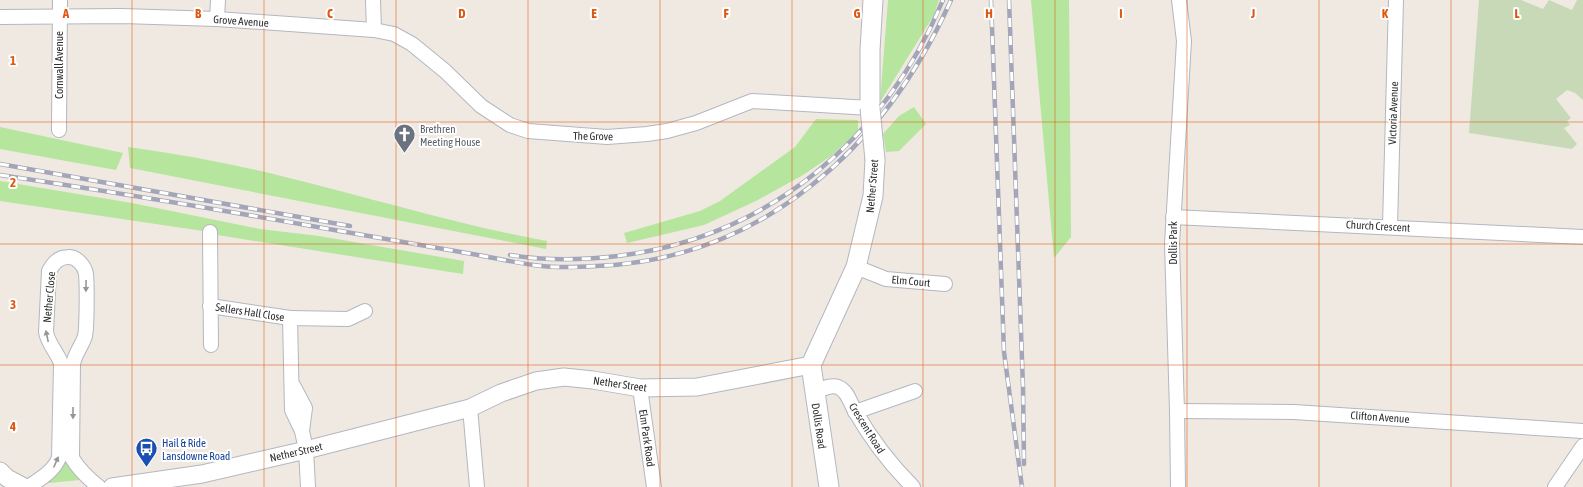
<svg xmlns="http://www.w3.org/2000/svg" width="1583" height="487" viewBox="0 0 1583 487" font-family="'Asap Condensed',sans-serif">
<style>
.green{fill:#b6e59e}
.cemetery{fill:#c8d9b8}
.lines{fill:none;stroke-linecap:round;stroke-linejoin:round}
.minor-casing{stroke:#b4b7c1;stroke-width:16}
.tertiary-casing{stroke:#b4b7c1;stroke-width:19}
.secondary-casing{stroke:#b4b7c1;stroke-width:21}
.minor{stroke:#fff;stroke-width:14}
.tertiary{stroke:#fff;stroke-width:17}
.secondary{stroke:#fff;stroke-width:19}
.rail-casing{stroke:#a3a6b8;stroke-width:4.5}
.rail{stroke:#fff;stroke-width:3;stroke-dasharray:9;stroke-linecap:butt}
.secondary-bridge-casing{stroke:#b4b7c1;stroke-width:21;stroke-linecap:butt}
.secondary-bridge{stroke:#fff;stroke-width:19}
.oneway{fill:#969696}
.grid{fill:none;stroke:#df570e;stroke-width:1;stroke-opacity:0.55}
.labels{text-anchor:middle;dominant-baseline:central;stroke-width:4;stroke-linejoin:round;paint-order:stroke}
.street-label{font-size:11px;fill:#2e2e2e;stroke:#fff}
.worship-label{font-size:11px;fill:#5b616d;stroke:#fff;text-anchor:start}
.transit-label{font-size:11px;fill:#164399;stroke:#fff;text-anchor:start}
.grid-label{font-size:13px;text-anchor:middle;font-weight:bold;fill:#df570e;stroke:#fff;stroke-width:4;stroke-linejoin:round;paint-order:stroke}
</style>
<rect width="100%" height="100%" fill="#efe9e1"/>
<g class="green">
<polygon points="888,0 939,0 934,15 880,102"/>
<polygon points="1031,0 1069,0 1071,237 1054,258"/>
<polygon points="914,107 926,124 899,151 886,152 883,134 899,116"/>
<polygon points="816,119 858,120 858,131 831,156 803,175 756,201 704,225 627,243 624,233 700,211 720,201 795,147"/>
<polygon points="0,127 123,153 116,170 0,149"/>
<path d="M 128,147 C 181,154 233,164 285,177 C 372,198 458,225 547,241 L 546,249 L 130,168 Z"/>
<polygon points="0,181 132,203 260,229 319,236 464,261 463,274 211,234 210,232 0,201"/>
<polygon points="66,458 80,480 49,483 48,481"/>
</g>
<polygon class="cemetery" points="1479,0 1521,0 1543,9 1549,0 1572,10 1577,0 1583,0 1583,100 1575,93 1567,90 1556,99 1571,118 1567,121 1570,125 1564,128 1577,144 1572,149 1469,133"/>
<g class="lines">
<defs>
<g id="minor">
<polyline points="373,0 374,30 394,34 412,44 445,71 481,106 510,125 528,131 607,137 647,134 667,131 696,123 752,101 870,108"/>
<polyline points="0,17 122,16 217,19 374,30"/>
<polyline points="217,19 218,0"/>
<polyline points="59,130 60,0"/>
<polyline points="1173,217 1583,237"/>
<polyline points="1390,226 1396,0"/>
<polyline points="210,232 211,345"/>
<polyline points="856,267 886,279 945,284"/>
<polyline points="210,306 290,318 292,410 302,431 306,450 308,487"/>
<polyline points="290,318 348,319 365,311"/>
<polyline points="294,387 305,408 302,431"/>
<polyline points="640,388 654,487"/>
<path d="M 814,392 C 821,390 830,384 838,387 C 848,391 850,403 855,411 C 871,439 891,465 913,487"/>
<polyline points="470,408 477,487"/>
<polyline points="1177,411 1294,412 1583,431"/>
<polyline points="855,412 915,391"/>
<path d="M 28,487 C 40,479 53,472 59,458 L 61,363 C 57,352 48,344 46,332 L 49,271 C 53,264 58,257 68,257 C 76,256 85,266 86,274 C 87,284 87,327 85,336 C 83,344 75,353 73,364 L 72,458 C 79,470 89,479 99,487"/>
<polyline points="1178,487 1177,411 1172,244 1184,41 1179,0"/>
<polyline points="1555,487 1583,446"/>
</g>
<g id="tertiary">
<polyline points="0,471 7,478 24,487"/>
<polyline points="112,487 202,474 306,450 470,408 501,393 536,381 564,377 593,380 640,388 697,387 811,365"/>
</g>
<g id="secondary">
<polyline points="870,108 870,50 873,0"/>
<polyline points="829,487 811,365 856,267 873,196 875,160"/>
</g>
</defs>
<use href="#minor" class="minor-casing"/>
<use href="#tertiary" class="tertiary-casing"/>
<use href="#secondary" class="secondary-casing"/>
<use href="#minor" class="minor"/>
<use href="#tertiary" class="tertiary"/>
<use href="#secondary" class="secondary"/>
<defs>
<g id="rail">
<polyline points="991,0 1004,352 1022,487"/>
<polyline points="1009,0 1023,387 1024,464"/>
<polyline points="0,164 350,226"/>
<path d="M 0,175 C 114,192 227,211 340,231 C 386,239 432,247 478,255 C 500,259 521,264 542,266 C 560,268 578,267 596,266 C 762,260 886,146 951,0"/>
<path d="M 510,255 C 546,261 582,260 618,256 C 769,237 885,139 943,0"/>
</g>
</defs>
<use href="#rail" class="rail-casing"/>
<use href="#rail" class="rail"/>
<defs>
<polyline id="secondary-bridge" points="870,108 875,160"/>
</defs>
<use href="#secondary-bridge" class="secondary-bridge-casing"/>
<use href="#secondary-bridge" class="secondary-bridge"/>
</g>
<defs><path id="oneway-solid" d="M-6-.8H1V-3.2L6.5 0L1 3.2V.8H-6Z"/></defs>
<g class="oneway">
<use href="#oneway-solid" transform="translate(86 286) rotate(91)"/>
<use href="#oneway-solid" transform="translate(47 336) rotate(-102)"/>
<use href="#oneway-solid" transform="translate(73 413) rotate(90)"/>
<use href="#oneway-solid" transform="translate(56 462) rotate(-67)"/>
</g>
<path class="grid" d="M 132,0 L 132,487M 264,0 L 264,487M 396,0 L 396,487M 528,0 L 528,487M 660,0 L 660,487M 792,0 L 792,487M 923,0 L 923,487M 1055,0 L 1055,487M 1187,0 L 1187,487M 1319,0 L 1319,487M 1451,0 L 1451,487M 0,122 L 1583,122M 0,244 L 1583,244M 0,365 L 1583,365"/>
<defs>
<symbol id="church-pin" viewBox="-11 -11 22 30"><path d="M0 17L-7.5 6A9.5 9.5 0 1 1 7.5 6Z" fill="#6b7280" stroke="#fff"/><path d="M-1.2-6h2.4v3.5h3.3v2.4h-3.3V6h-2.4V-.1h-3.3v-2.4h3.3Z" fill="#fff"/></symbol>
<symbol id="bus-pin" viewBox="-11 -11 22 30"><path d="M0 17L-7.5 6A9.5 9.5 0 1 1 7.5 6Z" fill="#1a4fb4" stroke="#fff"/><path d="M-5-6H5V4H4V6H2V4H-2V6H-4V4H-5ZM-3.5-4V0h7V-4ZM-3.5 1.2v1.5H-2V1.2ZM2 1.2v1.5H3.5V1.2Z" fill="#fff"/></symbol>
</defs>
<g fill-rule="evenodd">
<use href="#church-pin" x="392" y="122" width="25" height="34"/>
<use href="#bus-pin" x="134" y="436" width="25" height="34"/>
</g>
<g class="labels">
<g class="street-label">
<text transform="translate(241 21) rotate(4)">Grove Avenue</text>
<text transform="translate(59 65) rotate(-90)">Cornwall Avenue</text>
<text transform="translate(1393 113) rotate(-88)">Victoria Avenue</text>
<text transform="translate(593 136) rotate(1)">The Grove</text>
<text transform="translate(872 186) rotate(-85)">Nether Street</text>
<text transform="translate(1378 226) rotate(3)">Church Crescent</text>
<text transform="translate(1173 243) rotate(-90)">Dollis Park</text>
<text transform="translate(911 281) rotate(5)">Elm Court</text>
<text transform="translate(49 297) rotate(-85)">Nether Close</text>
<text transform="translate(250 312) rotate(9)">Sellers Hall Close</text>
<text transform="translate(620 384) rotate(8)">Nether Street</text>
<text transform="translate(1380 417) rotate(4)">Clifton Avenue</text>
<text transform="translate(819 426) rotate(81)">Dollis Road</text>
<text transform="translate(867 428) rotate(58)">Crescent Road</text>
<text transform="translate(647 438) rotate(82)">Elm Park Road</text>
<text transform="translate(296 452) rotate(-13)">Nether Street</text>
</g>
<g class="worship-label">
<text x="420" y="129">Brethren<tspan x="420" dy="13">Meeting House</tspan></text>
</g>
<g class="transit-label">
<text x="162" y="443">Hail &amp; Ride<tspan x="162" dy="13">Lansdowne Road</tspan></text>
</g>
</g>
<g class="grid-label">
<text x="66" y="18">A</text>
<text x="198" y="18">B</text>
<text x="330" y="18">C</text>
<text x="462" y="18">D</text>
<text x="594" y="18">E</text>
<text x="726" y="18">F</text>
<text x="857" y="18">G</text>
<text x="989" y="18">H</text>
<text x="1121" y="18">I</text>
<text x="1253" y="18">J</text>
<text x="1385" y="18">K</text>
<text x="1517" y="18">L</text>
<text x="13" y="65">1</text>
<text x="13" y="187">2</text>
<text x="13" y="309">3</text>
<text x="13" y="431">4</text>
</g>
</svg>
